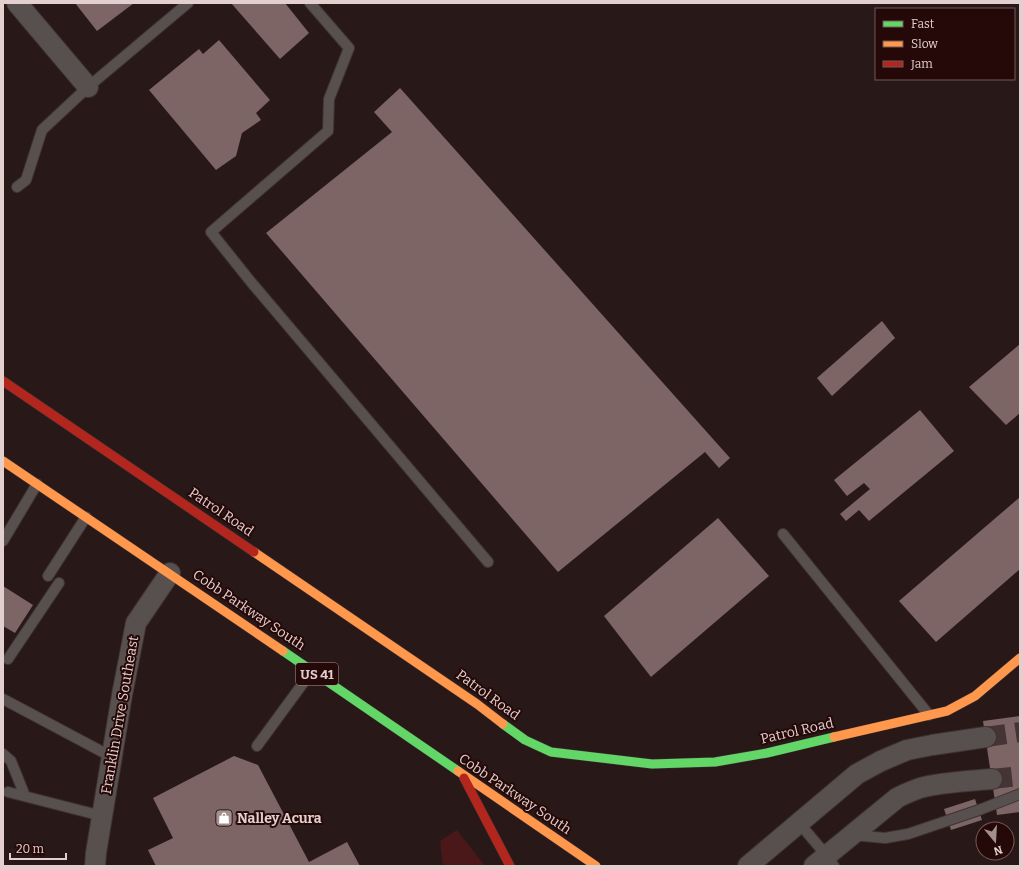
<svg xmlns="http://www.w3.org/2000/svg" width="1023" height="869" viewBox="0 0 1023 869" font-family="Bitter,serif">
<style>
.green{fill:#4a1818}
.building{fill:#7c6564}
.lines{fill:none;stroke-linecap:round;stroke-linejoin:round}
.street-tunnel{stroke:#443433;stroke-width:20;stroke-dasharray:20 10;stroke-linecap:butt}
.lane-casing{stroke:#403333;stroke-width:12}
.street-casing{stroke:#403333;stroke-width:22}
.fast-casing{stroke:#403333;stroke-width:10}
.slow-casing{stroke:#403333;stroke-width:10}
.jam-casing{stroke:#403333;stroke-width:10}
.lane{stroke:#57504f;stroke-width:10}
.street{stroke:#57504f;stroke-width:20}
.fast{stroke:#63d668;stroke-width:9}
.slow{stroke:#ff974d;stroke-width:9}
.jam{stroke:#b3261e;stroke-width:9}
.labels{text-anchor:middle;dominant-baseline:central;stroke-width:4;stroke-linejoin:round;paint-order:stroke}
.shield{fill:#250909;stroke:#aa9492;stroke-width:1}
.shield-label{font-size:13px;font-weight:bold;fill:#e3cfcd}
.street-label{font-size:14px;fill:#e3cfcd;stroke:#250909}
.poi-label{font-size:14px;font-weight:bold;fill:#e3cfcd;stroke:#250909;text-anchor:start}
</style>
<rect width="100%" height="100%" fill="#281918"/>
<polygon class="green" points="457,830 485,866 443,866 440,841"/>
<g class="building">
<polygon points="75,3 134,3 97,31"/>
<polygon points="231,3 285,3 309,33 280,59"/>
<polygon points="219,40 270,100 256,113 261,120 242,133 236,156 216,170 149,90 199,49 203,54"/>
<polygon points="400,88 730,458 719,468 705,452 558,572 266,233 392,132 374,112"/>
<polygon points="882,321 895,338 832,396 817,378"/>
<polygon points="1020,344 1020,413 1006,425 969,387"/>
<polygon points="920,410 954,451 869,521 859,510 846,521 840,514 870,489 864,483 847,496 834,480"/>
<polygon points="1020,497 1020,569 936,642 899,601"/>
<polygon points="718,518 769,576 651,677 604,616"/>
<polygon points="3,586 33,605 15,633 3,626"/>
<polygon points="1020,716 1020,812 997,815 983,721"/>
<polygon points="234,756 258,765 309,862 347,842 360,866 156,866 148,850 173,838 153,798"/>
<polygon points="975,799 982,820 951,830 944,809"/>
</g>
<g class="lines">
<g class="street-tunnel">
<polyline points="986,737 1020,732"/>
<polyline points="992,779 1020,776"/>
</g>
<defs>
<g id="lane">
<polyline points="310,3 349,48 329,99 328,131 211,232 251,282 488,562"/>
<polyline points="17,187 26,180 42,130 88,87 188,3"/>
<polyline points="783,534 929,715"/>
<polyline points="3,541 37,484"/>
<polyline points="48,576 86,517"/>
<polyline points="8,659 59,583"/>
<polyline points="3,699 112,757"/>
<polyline points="257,746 312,671"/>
<polyline points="3,754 11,761 25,796"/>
<polyline points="8,792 102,816"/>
<polyline points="799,823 827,856 834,866"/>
<polyline points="853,835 885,838 908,834 979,810 1020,794"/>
</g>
<g id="street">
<polyline points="17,3 88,87"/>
<polyline points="95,866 96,853 122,695 136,623 170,573"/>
<polyline points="748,866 857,774 881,761 907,750 932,745 986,737"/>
<path d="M 814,866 L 897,798 C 904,794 912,791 920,788 C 941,782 970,781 992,779"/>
</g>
<g id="fast">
<polyline points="283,651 458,771"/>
<polyline points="503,724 525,740 551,752 652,764 715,762 767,753 834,737"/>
</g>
<g id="slow">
<polyline points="3,461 283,651"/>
<polyline points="254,552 477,704 503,724"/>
<polyline points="834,737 947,711 975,696 1020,658"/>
<polyline points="458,771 596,866"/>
</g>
<g id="jam">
<polyline points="3,381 254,552"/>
<polyline points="464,778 510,866"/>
</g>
</defs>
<use href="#lane" class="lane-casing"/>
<use href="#street" class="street-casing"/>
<use href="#fast" class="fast-casing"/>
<use href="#slow" class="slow-casing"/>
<use href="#jam" class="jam-casing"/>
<use href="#lane" class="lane"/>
<use href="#street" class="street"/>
<use href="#fast" class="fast"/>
<use href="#slow" class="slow"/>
<use href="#jam" class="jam"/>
</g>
<defs>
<symbol id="shop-square" viewBox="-11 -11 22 22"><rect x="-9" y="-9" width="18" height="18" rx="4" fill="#a28f8e" stroke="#250909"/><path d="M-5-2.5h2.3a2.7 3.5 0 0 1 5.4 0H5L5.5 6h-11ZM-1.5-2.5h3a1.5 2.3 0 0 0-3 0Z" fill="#fff"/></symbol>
</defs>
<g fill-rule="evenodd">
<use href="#shop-square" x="214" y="808" width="20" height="20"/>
</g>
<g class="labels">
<rect class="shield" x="296" y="663" width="42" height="22" rx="3"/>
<g class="shield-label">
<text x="317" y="674">US 41</text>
</g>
<g class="street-label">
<text transform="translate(221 512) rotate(34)">Patrol Road</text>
<text transform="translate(249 610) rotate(34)">Cobb Parkway South</text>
<text transform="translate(488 695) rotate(36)">Patrol Road</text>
<text transform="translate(120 715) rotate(-80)">Franklin Drive Southeast</text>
<text transform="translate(797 731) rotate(-13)">Patrol Road</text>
<text transform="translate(515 794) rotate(34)">Cobb Parkway South</text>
</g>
<g class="poi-label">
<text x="237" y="818">Nalley Acura</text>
</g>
</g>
<rect width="1023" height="869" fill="none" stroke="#e3cfcd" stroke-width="8"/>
<rect x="875" y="8" width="140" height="72" fill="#250909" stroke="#715857"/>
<rect x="883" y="21" width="20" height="6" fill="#63d668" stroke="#715857"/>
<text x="911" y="28" font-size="12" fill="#e3cfcd">Fast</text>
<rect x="883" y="41" width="20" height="6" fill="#ff974d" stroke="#715857"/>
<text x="911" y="48" font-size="12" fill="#e3cfcd">Slow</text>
<rect x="883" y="61" width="20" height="6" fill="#b3261e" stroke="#715857"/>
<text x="911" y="68" font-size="12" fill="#e3cfcd">Jam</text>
<g transform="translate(995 841) rotate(162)"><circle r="19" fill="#250909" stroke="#715857"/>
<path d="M0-3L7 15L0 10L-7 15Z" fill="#a28f8e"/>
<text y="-6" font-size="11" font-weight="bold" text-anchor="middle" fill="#e3cfcd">N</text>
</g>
<path d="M10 853v6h56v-6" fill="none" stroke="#e3cfcd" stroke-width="2"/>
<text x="16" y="853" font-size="12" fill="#e3cfcd" stroke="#250909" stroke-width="3" paint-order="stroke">20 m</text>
</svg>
